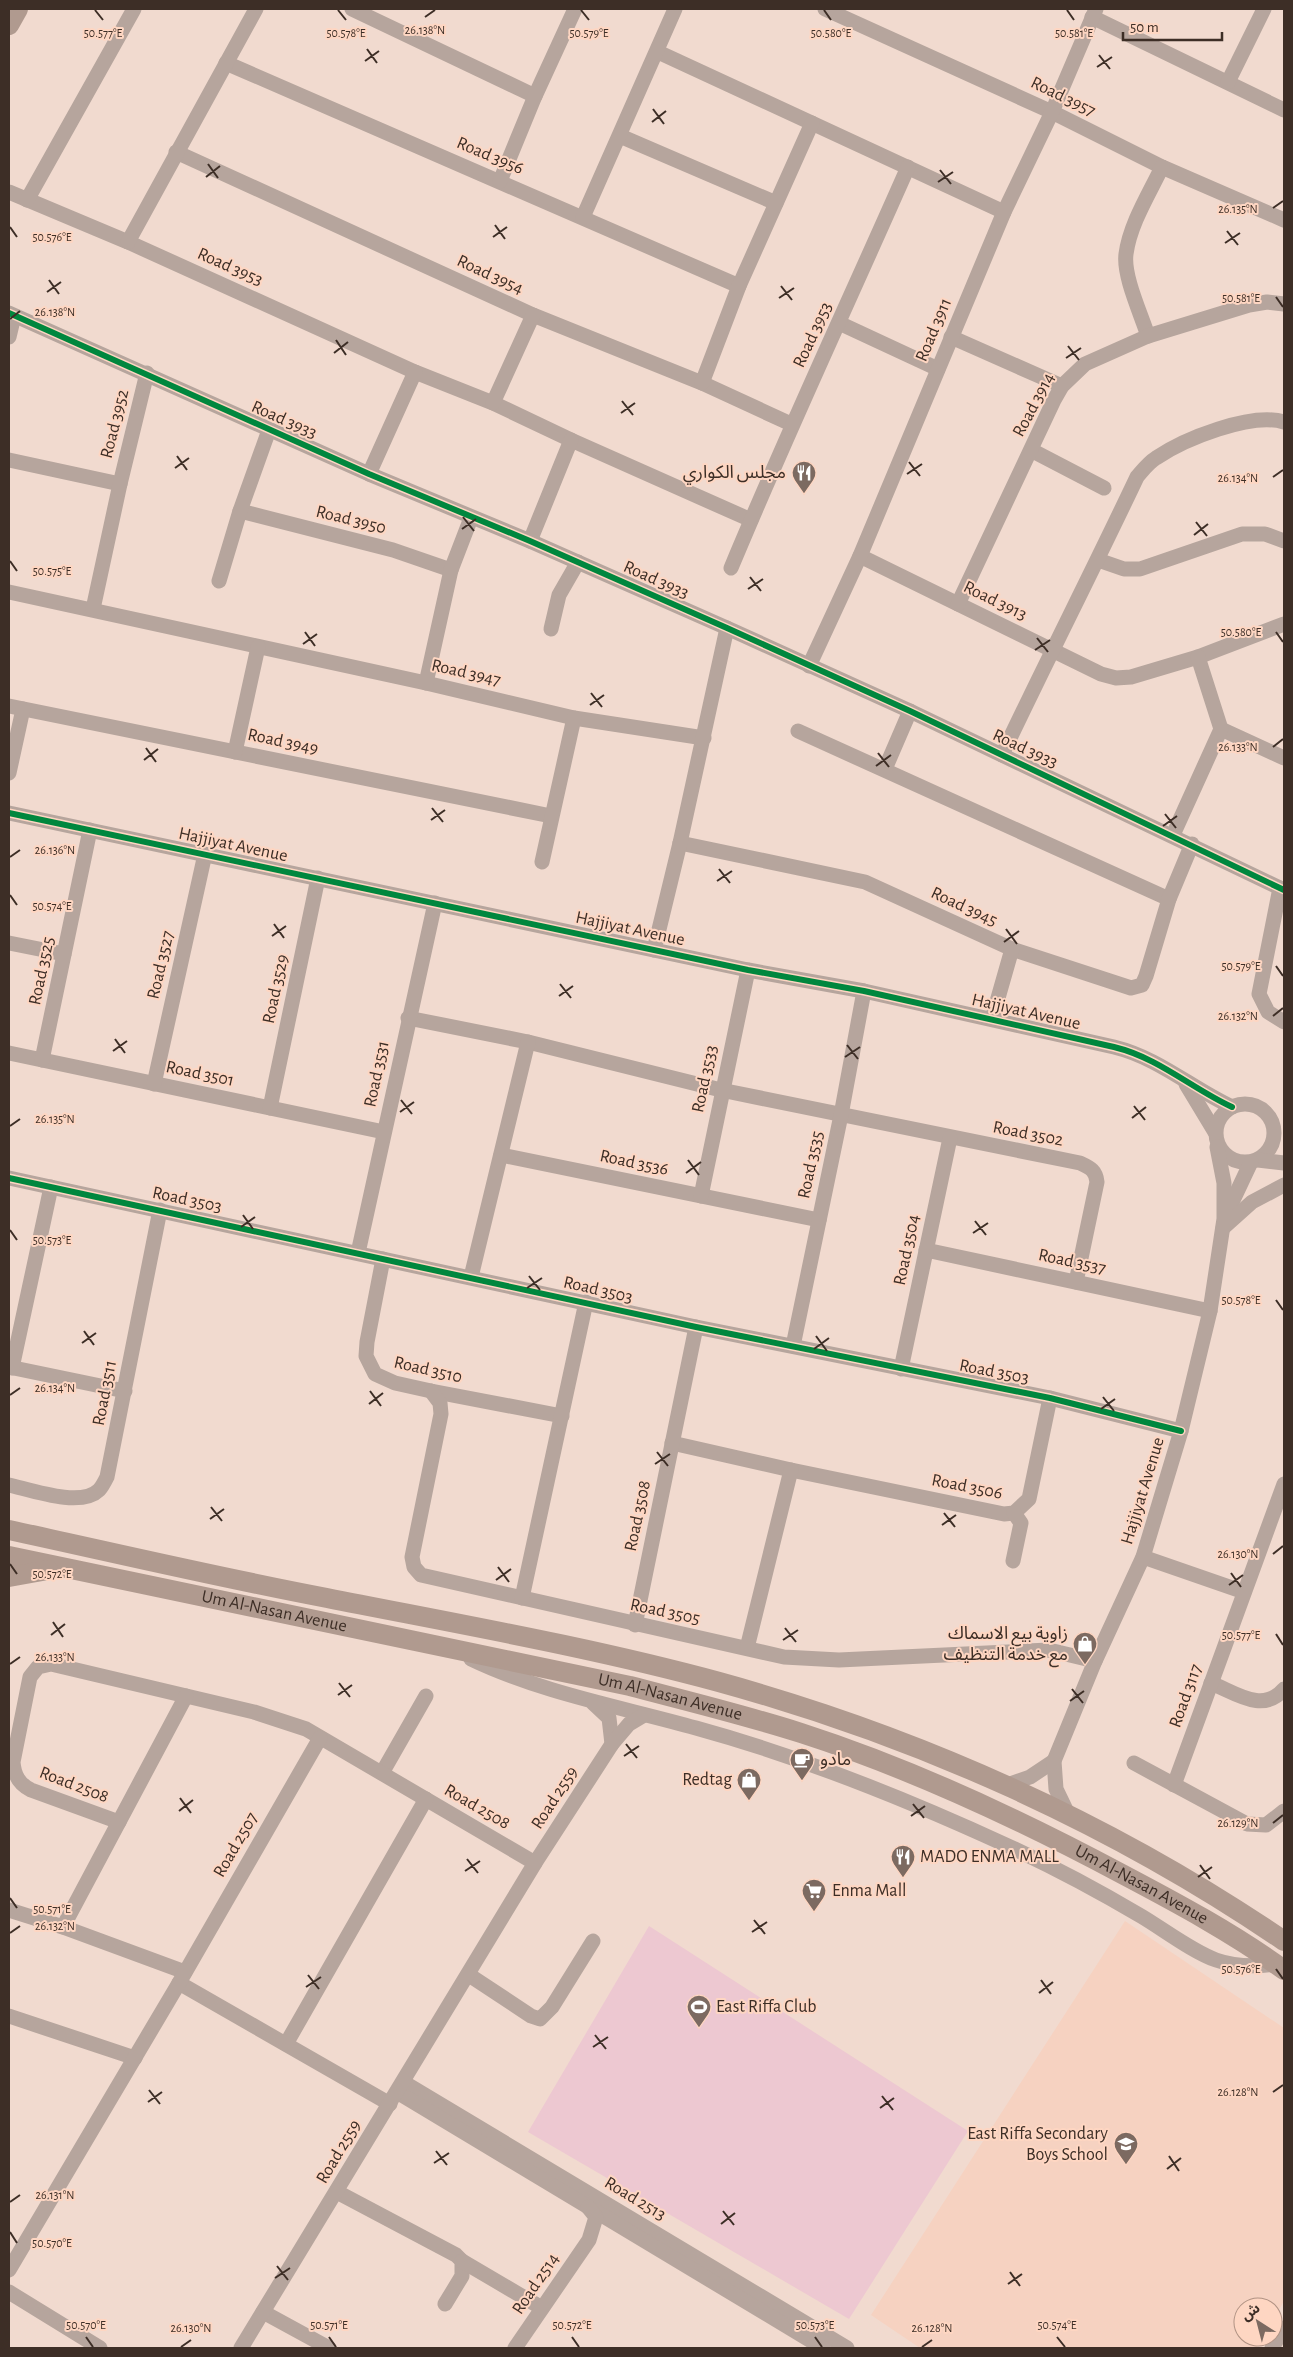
<svg xmlns="http://www.w3.org/2000/svg" width="1293" height="2357" viewBox="0 0 1293 2357" font-family="'Alegreya Sans','Noto Sans Arabic',sans-serif">
<style>
.built{fill:#f6d2c1}
.green{fill:#edc8d1}
.lines{fill:none;stroke-linecap:round;stroke-linejoin:round}
.minor{stroke:#b6a59d;stroke-width:15}
.major{stroke:#b09a8f;stroke-width:20}
.cycleway-casing{stroke:#fed6c2;stroke-width:9}
.cycleway{stroke:#00873e;stroke-width:6}
.ticks{fill:none;stroke:#3d2e26;stroke-width:2}
.labels{text-anchor:middle;dominant-baseline:central;stroke-width:4;stroke-linejoin:round;paint-order:stroke}
.street-label{font-size:18px;fill:#3d2e26;stroke:#fed6c2}
.poi-label{font-size:18px;fill:#3d2e26;stroke:#fed6c2;text-anchor:end}
.ticks-label{font-size:12px;text-anchor:middle;fill:#3d2e26;stroke:#fed6c2;stroke-width:4;stroke-linejoin:round;paint-order:stroke}
</style>
<rect width="100%" height="100%" fill="#f1dacf"/>
<polygon class="built" points="1125,1921 1284,2028 1284,2301 1273,2320 1273,2307 1243,2307 1243,2337 1262,2337 1256,2348 920,2348 871,2315"/>
<polygon class="green" points="649,1926 968,2131 849,2319 528,2132"/>
<g class="lines">
<g class="minor">
<polyline points="352,9 535,96"/>
<polyline points="825,9 1052,112 1162,167 1284,220"/>
<polyline points="1092,17 1284,110"/>
<polyline points="658,52 1004,212"/>
<polyline points="226,63 739,286"/>
<polyline points="1228,82 1264,9"/>
<polyline points="620,136 776,203"/>
<polyline points="176,152 533,315 702,383 791,424"/>
<polyline points="500,181 535,96 575,9"/>
<polyline points="9,192 128,242 415,372 493,403 571,440 751,520"/>
<polyline points="27,200 134,9"/>
<polyline points="583,217 675,9"/>
<polyline points="128,242 256,9"/>
<polyline points="9,313 369,474 530,541 727,628 910,711 1284,890"/>
<polyline points="839,323 938,369"/>
<path d="M 1148,336 C 1141,314 1123,276 1126,254 C 1130,224 1149,194 1162,167"/>
<polyline points="9,337 14,316"/>
<polyline points="951,337 1062,386"/>
<polyline points="702,383 739,286 812,123"/>
<polyline points="493,403 533,315"/>
<polyline points="1031,450 1104,488"/>
<polyline points="9,460 120,484"/>
<polyline points="369,474 415,372"/>
<polyline points="240,511 393,550 451,570"/>
<polyline points="530,541 571,440"/>
<polyline points="860,556 1101,674 1116,678 1131,677 1198,657 1284,624"/>
<polyline points="1098,560 1124,569 1140,569 1242,534 1265,534 1284,541"/>
<path d="M 731,568 C 787,433 849,301 908,167"/>
<polyline points="219,581 240,511 269,430"/>
<polyline points="9,592 426,683 574,718 704,738"/>
<polyline points="958,604 1054,400 1062,386 1085,364 1148,336 1249,305 1267,302 1284,304"/>
<polyline points="93,609 120,484 147,373"/>
<polyline points="551,629 559,595 578,562"/>
<polyline points="809,666 860,556 1004,212 1052,112 1096,9"/>
<polyline points="426,683 451,570 471,518"/>
<polyline points="9,706 551,816"/>
<polyline points="1221,729 1284,758"/>
<polyline points="798,731 1169,899"/>
<polyline points="235,752 258,647"/>
<path d="M 1002,755 C 1046,662 1093,570 1137,477 C 1143,470 1148,463 1156,458 C 1184,439 1251,412 1284,422"/>
<polyline points="885,769 910,711"/>
<polyline points="9,773 23,709"/>
<path d="M 9,813 L 748,970 L 864,991 L 1114,1047 C 1159,1058 1191,1088 1232,1107"/>
<polyline points="1173,835 1221,729 1198,657"/>
<polyline points="680,843 865,882 1012,949 1131,988 1142,985 1146,976 1169,899 1192,844"/>
<polyline points="542,862 574,718"/>
<polyline points="1280,888 1259,994 1268,1012 1284,1022"/>
<polyline points="9,943 64,954"/>
<polyline points="654,950 680,843 727,628"/>
<path d="M 408,1018 L 528,1042 L 721,1090 L 1080,1163 C 1091,1168 1096,1171 1097,1182 L 1076,1282"/>
<polyline points="992,1019 1012,949"/>
<polyline points="9,1053 384,1132"/>
<polyline points="42,1060 90,830"/>
<polyline points="154,1084 205,854"/>
<polyline points="1186,1084 1215,1132"/>
<circle cx="1245" cy="1133" r="29"/>
<polyline points="270,1108 318,878"/>
<polyline points="501,1155 819,1220"/>
<polyline points="1258,1160 1284,1163"/>
<polyline points="9,1178 696,1327 1050,1398 1181,1431"/>
<polyline points="701,1196 748,970"/>
<polyline points="1227,1213 1251,1162"/>
<polyline points="1223,1228 1252,1202 1284,1185"/>
<polyline points="926,1250 1210,1311"/>
<polyline points="358,1253 435,903"/>
<polyline points="383,1259 367,1342 366,1356 375,1374 395,1383 431,1391 562,1416"/>
<polyline points="471,1277 528,1042"/>
<polyline points="793,1346 841,1115 864,991"/>
<polyline points="9,1367 125,1391"/>
<polyline points="12,1368 51,1187"/>
<polyline points="901,1369 950,1138"/>
<polyline points="431,1391 440,1403 441,1414 412,1557 414,1567 421,1575 784,1657 839,1660 1049,1650 1095,1661"/>
<polyline points="672,1443 791,1470 1004,1514 1014,1513 1029,1499 1050,1398"/>
<path d="M 9,1485 C 31,1490 81,1508 99,1490 C 102,1487 105,1481 107,1477 L 160,1210"/>
<polyline points="1143,1557 1244,1592"/>
<polyline points="1013,1561 1021,1523 1014,1513"/>
<polyline points="522,1598 586,1302"/>
<polyline points="635,1625 696,1327"/>
<polyline points="747,1648 791,1470"/>
<path d="M 471,1659 C 542,1693 621,1707 696,1728 C 802,1757 906,1799 1006,1845 C 1052,1866 1097,1890 1141,1916 C 1163,1929 1193,1952 1216,1960 C 1236,1967 1256,1967 1276,1964"/>
<path d="M 1211,1683 C 1236,1693 1263,1714 1284,1689"/>
<polyline points="593,1703 609,1718 612,1744"/>
<polyline points="1134,1763 1247,1824 1266,1825 1284,1811"/>
<polyline points="382,1773 426,1696"/>
<polyline points="1007,1785 1030,1777 1054,1761"/>
<polyline points="1174,1785 1284,1484"/>
<polyline points="1068,1814 1056,1789 1054,1761 1095,1661 1143,1557 1181,1431 1210,1311 1224,1219 1224,1183 1217,1147"/>
<path d="M 119,1822 L 31,1790 C 19,1784 14,1775 13,1762 L 30,1677 L 38,1667 L 51,1664 L 254,1712 L 306,1729 L 535,1863"/>
<polyline points="9,1910 63,1927 185,1972"/>
<polyline points="63,1927 186,1696"/>
<polyline points="469,1975 531,2016 540,2019 552,2007 593,1941"/>
<polyline points="179,1983 390,2104"/>
<polyline points="9,2016 135,2058"/>
<polyline points="286,2044 426,1799"/>
<polyline points="403,2082 847,2348"/>
<polyline points="397,2092 823,2348"/>
<polyline points="337,2192 456,2255 462,2261 462,2276 445,2304"/>
<polyline points="462,2261 542,2308"/>
<polyline points="9,2270 179,1983 320,1738"/>
<polyline points="9,2292 100,2348"/>
<polyline points="263,2312 329,2348"/>
<polyline points="241,2348 535,1863 612,1744 629,1724 644,1715"/>
<polyline points="515,2348 589,2240 596,2217 588,2207"/>
<polyline points="1272,2348 1284,2328"/>
</g>
<g class="major">
<polyline points="9,25 18,9"/>
<path d="M 9,1530 C 115,1553 221,1578 327,1598 C 458,1624 590,1647 719,1682 C 919,1737 1113,1824 1284,1941"/>
<path id="s1" d="M 9,1556 L 630,1686 C 687,1701 745,1715 801,1733 C 913,1769 1019,1819 1122,1874 C 1177,1903 1233,1933 1284,1970"/>
<polyline points="9,1577 48,1570"/>
</g>
<defs>
<g id="cycleway">
<polyline points="9,313 369,474 530,541 727,628 910,711 1284,890"/>
<path d="M 9,813 L 748,970 L 864,991 L 1114,1047 C 1159,1058 1191,1088 1232,1107"/>
<polyline points="9,1178 696,1327 1050,1398 1181,1431"/>
</g>
</defs>
<use href="#cycleway" class="cycleway-casing"/>
<use href="#cycleway" class="cycleway"/>
</g>
<path class="ticks" d="M 95,10 L 103,20M 338,10 L 346,20M 581,10 L 589,20M 824,10 L 831,20M 1067,10 L 1074,20M 425,17 L 435,10M 367,49 L 377,63M 1099,55 L 1110,69M 365,61 L 379,51M 1097,67 L 1112,57M 653,109 L 664,124M 652,122 L 666,111M 208,164 L 218,178M 940,170 L 951,184M 206,177 L 220,166M 938,182 L 953,172M 1273,208 L 1283,201M 495,225 L 505,239M 10,227 L 17,237M 1227,231 L 1238,245M 493,237 L 507,227M 1225,243 L 1240,233M 49,280 L 59,294M 781,286 L 792,300M 47,292 L 61,282M 1276,297 L 1283,307M 779,298 L 794,288M 10,319 L 20,311M 336,340 L 346,355M 1068,346 L 1079,360M 334,353 L 348,342M 1066,358 L 1081,348M 622,401 L 633,415M 621,413 L 635,403M 177,456 L 187,470M 909,462 L 920,476M 175,468 L 189,458M 907,474 L 922,464M 1273,477 L 1283,470M 463,517 L 474,531M 1196,522 L 1207,536M 462,529 L 476,519M 1194,535 L 1208,524M 10,561 L 17,571M 750,577 L 761,591M 748,589 L 763,579M 305,632 L 315,646M 1276,632 L 1283,642M 1037,638 L 1048,652M 303,644 L 317,634M 1035,650 L 1050,640M 591,693 L 602,707M 590,705 L 604,695M 1273,747 L 1283,739M 146,748 L 156,762M 878,753 L 889,767M 144,760 L 158,749M 876,766 L 891,755M 432,808 L 443,822M 1165,814 L 1176,828M 431,820 L 445,810M 1163,826 L 1177,816M 10,857 L 20,850M 719,869 L 730,883M 717,881 L 732,871M 10,895 L 17,905M 274,924 L 284,938M 1006,929 L 1017,944M 272,936 L 286,926M 1004,942 L 1019,931M 1276,966 L 1283,976M 560,984 L 571,998M 559,996 L 573,986M 1273,1016 L 1283,1008M 115,1039 L 125,1053M 847,1045 L 858,1059M 113,1051 L 127,1041M 845,1057 L 860,1047M 401,1100 L 412,1114M 1134,1106 L 1145,1120M 400,1112 L 414,1102M 1132,1118 L 1146,1107M 10,1126 L 20,1119M 688,1160 L 699,1175M 686,1173 L 701,1162M 243,1215 L 253,1229M 975,1221 L 986,1235M 241,1227 L 255,1217M 10,1230 L 17,1240M 973,1233 L 988,1223M 529,1276 L 540,1290M 527,1288 L 542,1278M 1276,1300 L 1283,1310M 84,1331 L 94,1345M 816,1336 L 827,1351M 82,1343 L 96,1333M 814,1349 L 829,1338M 370,1391 L 381,1406M 10,1395 L 20,1388M 1103,1397 L 1114,1411M 369,1404 L 383,1393M 1101,1409 L 1115,1399M 657,1452 L 668,1466M 655,1464 L 670,1454M 211,1507 L 222,1521M 944,1513 L 955,1527M 210,1519 L 224,1509M 942,1525 L 956,1515M 1273,1554 L 1283,1546M 10,1564 L 17,1574M 498,1567 L 509,1582M 1231,1573 L 1241,1587M 496,1580 L 511,1569M 1229,1585 L 1243,1575M 53,1622 L 63,1637M 785,1628 L 796,1642M 1276,1634 L 1283,1645M 51,1635 L 65,1624M 783,1640 L 798,1630M 10,1664 L 20,1657M 339,1683 L 350,1697M 1072,1689 L 1083,1703M 338,1695 L 352,1685M 1070,1701 L 1084,1691M 626,1744 L 637,1758M 624,1756 L 639,1746M 180,1798 L 191,1813M 913,1804 L 924,1818M 179,1811 L 193,1800M 911,1816 L 925,1806M 1273,1823 L 1283,1815M 467,1859 L 478,1873M 1200,1865 L 1210,1879M 465,1871 L 480,1861M 1198,1877 L 1212,1867M 10,1898 L 17,1908M 754,1920 L 765,1934M 752,1932 L 767,1922M 10,1933 L 20,1926M 1276,1969 L 1283,1979M 308,1975 L 319,1989M 1041,1980 L 1051,1994M 306,1987 L 321,1977M 1039,1993 L 1053,1982M 595,2035 L 606,2049M 593,2047 L 608,2037M 149,2090 L 160,2104M 1273,2092 L 1283,2085M 882,2096 L 893,2110M 148,2102 L 162,2092M 880,2108 L 894,2098M 436,2151 L 447,2165M 1169,2156 L 1179,2171M 434,2163 L 449,2153M 1167,2169 L 1181,2158M 10,2202 L 20,2195M 723,2211 L 734,2225M 721,2224 L 735,2213M 10,2232 L 17,2243M 277,2266 L 288,2280M 1010,2272 L 1020,2286M 275,2278 L 290,2268M 1008,2284 L 1022,2274M 86,2337 L 93,2347M 329,2337 L 336,2347M 572,2337 L 579,2347M 815,2337 L 822,2347M 1057,2337 L 1065,2347M 181,2347 L 191,2340M 922,2347 L 932,2340"/>
<defs>
<symbol id="restaurant-pin" viewBox="-11 -11 22 30"><path d="M0 17L-7.5 6A9.5 9.5 0 1 1 7.5 6Z" fill="#7c6a61" stroke="#fed6c2"/><path d="M-5-6h1v4h1v-4h1v4h1v-4h1v5L-1.5 .5V6h-2V.5L-5-1ZM5-6V6H3V1.5H1.5Q1.5-4 5-6Z" fill="#fff"/></symbol>
<symbol id="shop-pin" viewBox="-11 -11 22 30"><path d="M0 17L-7.5 6A9.5 9.5 0 1 1 7.5 6Z" fill="#7c6a61" stroke="#fed6c2"/><path d="M-5-2.5h2.3a2.7 3.5 0 0 1 5.4 0H5L5.5 6h-11ZM-1.5-2.5h3a1.5 2.3 0 0 0-3 0Z" fill="#fff"/></symbol>
<symbol id="cafe-pin" viewBox="-11 -11 22 30"><path d="M0 17L-7.5 6A9.5 9.5 0 1 1 7.5 6Z" fill="#7c6a61" stroke="#fed6c2"/><path d="M-5.5-4.5H6V0H3Q3 3.5 0 3.5H-2.5Q-5.5 3.5-5.5 0ZM3-3.2v2h1.7v-2ZM-6 4.5H4V6H-6Z" fill="#fff"/></symbol>
<symbol id="supermarket-pin" viewBox="-11 -11 22 30"><path d="M0 17L-7.5 6A9.5 9.5 0 1 1 7.5 6Z" fill="#7c6a61" stroke="#fed6c2"/><path d="M-6-5.5h2.5l.6 2H6L4.5 2H-2.5L-4.4-4H-6ZM-1.5 3.2a1.3 1.3 0 1 0 .1 0ZM3 3.2a1.3 1.3 0 1 0 .1 0Z" fill="#fff"/></symbol>
<symbol id="stadium-pin" viewBox="-11 -11 22 30"><path d="M0 17L-7.5 6A9.5 9.5 0 1 1 7.5 6Z" fill="#7c6a61" stroke="#fed6c2"/><path d="M0-5a6.5 5 0 1 0 0 10a6.5 5 0 1 0 0-10ZM-3.5-1.8h7v3.6h-7Z" fill="#fff"/></symbol>
<symbol id="school-pin" viewBox="-11 -11 22 30"><path d="M0 17L-7.5 6A9.5 9.5 0 1 1 7.5 6Z" fill="#7c6a61" stroke="#fed6c2"/><path d="M0-5L7-2L0 1L-7-2ZM-4 1L0 2.5L4 1V4Q0 6-4 4Z" fill="#fff"/></symbol>
</defs>
<g fill-rule="evenodd">
<use href="#restaurant-pin" x="790" y="459" width="28" height="38"/>
<use href="#shop-pin" x="1071" y="1630" width="28" height="38"/>
<use href="#cafe-pin" x="788" y="1746" width="28" height="38"/>
<use href="#shop-pin" x="735" y="1766" width="28" height="38"/>
<use href="#restaurant-pin" x="889" y="1843" width="28" height="38"/>
<use href="#supermarket-pin" x="800" y="1877" width="28" height="38"/>
<use href="#stadium-pin" x="685" y="1993" width="28" height="38"/>
<use href="#school-pin" x="1112" y="2130" width="28" height="38"/>
</g>
<g class="labels">
<g class="street-label">
<text transform="translate(1063 97) rotate(26)">Road 3957</text>
<text transform="translate(490 156) rotate(23)">Road 3956</text>
<text transform="translate(230 267) rotate(24)">Road 3953</text>
<text transform="translate(490 275) rotate(25)">Road 3954</text>
<text transform="translate(934 330) rotate(-67)">Road 3911</text>
<text transform="translate(813 335) rotate(-65)">Road 3953</text>
<text transform="translate(1034 405) rotate(-62)">Road 3914</text>
<text transform="translate(284 420) rotate(24)">Road 3933</text>
<text transform="translate(115 424) rotate(-76)">Road 3952</text>
<text transform="translate(351 520) rotate(14)">Road 3950</text>
<text transform="translate(656 580) rotate(24)">Road 3933</text>
<text transform="translate(995 601) rotate(26)">Road 3913</text>
<text transform="translate(466 673) rotate(13)">Road 3947</text>
<text transform="translate(283 742) rotate(12)">Road 3949</text>
<text transform="translate(1025 749) rotate(25)">Road 3933</text>
<text transform="translate(233 845) rotate(12)">Hajjiyat Avenue</text>
<text transform="translate(964 907) rotate(25)">Road 3945</text>
<text transform="translate(630 929) rotate(12)">Hajjiyat Avenue</text>
<text transform="translate(161 965) rotate(-77)">Road 3527</text>
<text transform="translate(42 971) rotate(-78)">Road 3525</text>
<text transform="translate(276 989) rotate(-78)">Road 3529</text>
<text transform="translate(1026 1012) rotate(13)">Hajjiyat Avenue</text>
<text transform="translate(200 1074) rotate(12)">Road 3501</text>
<text transform="translate(377 1074) rotate(-78)">Road 3531</text>
<text transform="translate(705 1079) rotate(-78)">Road 3533</text>
<text transform="translate(1028 1134) rotate(11)">Road 3502</text>
<text transform="translate(634 1163) rotate(12)">Road 3536</text>
<text transform="translate(811 1165) rotate(-78)">Road 3535</text>
<text transform="translate(187 1200) rotate(12)">Road 3503</text>
<text transform="translate(907 1250) rotate(-78)">Road 3504</text>
<text transform="translate(1072 1262) rotate(12)">Road 3537</text>
<text transform="translate(598 1290) rotate(13)">Road 3503</text>
<text transform="translate(428 1370) rotate(13)">Road 3510</text>
<text transform="translate(994 1372) rotate(11)">Road 3503</text>
<text transform="translate(105 1393) rotate(-79)">Road 3511</text>
<text transform="translate(967 1487) rotate(11)">Road 3506</text>
<text transform="translate(1143 1491) rotate(-73)">Hajjiyat Avenue</text>
<text transform="translate(638 1516) rotate(-78)">Road 3508</text>
<text transform="translate(665 1612) rotate(12)">Road 3505</text>
<text stroke="none"><textPath href="#s1" startOffset="271">Um Al-Nasan Avenue</textPath></text>
<text transform="translate(1186 1696) rotate(-70)">Road 3117</text>
<text stroke="none"><textPath href="#s1" startOffset="676">Um Al-Nasan Avenue</textPath></text>
<text transform="translate(74 1785) rotate(21)">Road 2508</text>
<text transform="translate(555 1798) rotate(-57)">Road 2559</text>
<text transform="translate(477 1807) rotate(30)">Road 2508</text>
<text transform="translate(236 1845) rotate(-60)">Road 2507</text>
<text stroke="none"><textPath href="#s1" startOffset="1185">Um Al-Nasan Avenue</textPath></text>
<text transform="translate(339 2152) rotate(-59)">Road 2559</text>
<text transform="translate(635 2199) rotate(31)">Road 2513</text>
<text transform="translate(536 2284) rotate(-56)">Road 2514</text>
</g>
<g class="poi-label">
<text x="786" y="473">مجلس الكواري</text>
<text x="1068" y="1634">زاوية بيع الاسماك<tspan x="1068" dy="21">مع خدمة التنظيف</tspan></text>
<text x="820" y="1760" text-anchor="start">مادو</text>
<text x="732" y="1780">Redtag</text>
<text x="920" y="1857" text-anchor="start">MADO ENMA MALL</text>
<text x="832" y="1891" text-anchor="start">Enma Mall</text>
<text x="716" y="2007" text-anchor="start">East Riffa Club</text>
<text x="1108" y="2134">East Riffa Secondary<tspan x="1108" dy="21">Boys School</tspan></text>
</g>
</g>
<g class="ticks-label">
<text x="425" y="34">26.138°N</text>
<text x="103" y="37">50.577°E</text>
<text x="346" y="37">50.578°E</text>
<text x="589" y="37">50.579°E</text>
<text x="831" y="37">50.580°E</text>
<text x="1074" y="37">50.581°E</text>
<text x="1238" y="213">26.135°N</text>
<text x="52" y="241">50.576°E</text>
<text x="1241" y="302">50.581°E</text>
<text x="55" y="316">26.138°N</text>
<text x="1238" y="482">26.134°N</text>
<text x="52" y="575">50.575°E</text>
<text x="1241" y="636">50.580°E</text>
<text x="1238" y="751">26.133°N</text>
<text x="55" y="854">26.136°N</text>
<text x="52" y="910">50.574°E</text>
<text x="1241" y="970">50.579°E</text>
<text x="1238" y="1020">26.132°N</text>
<text x="55" y="1123">26.135°N</text>
<text x="52" y="1244">50.573°E</text>
<text x="1241" y="1304">50.578°E</text>
<text x="55" y="1392">26.134°N</text>
<text x="1238" y="1558">26.130°N</text>
<text x="52" y="1578">50.572°E</text>
<text x="1241" y="1639">50.577°E</text>
<text x="55" y="1661">26.133°N</text>
<text x="1238" y="1827">26.129°N</text>
<text x="52" y="1913">50.571°E</text>
<text x="55" y="1930">26.132°N</text>
<text x="1241" y="1973">50.576°E</text>
<text x="1238" y="2096">26.128°N</text>
<text x="55" y="2199">26.131°N</text>
<text x="52" y="2247">50.570°E</text>
<text x="86" y="2329">50.570°E</text>
<text x="329" y="2329">50.571°E</text>
<text x="572" y="2329">50.572°E</text>
<text x="815" y="2329">50.573°E</text>
<text x="1057" y="2329">50.574°E</text>
<text x="191" y="2332">26.130°N</text>
<text x="932" y="2332">26.128°N</text>
</g>
<rect width="1293" height="2357" fill="none" stroke="#3d2e26" stroke-width="20"/>
<g transform="translate(1258 2322) rotate(324)"><circle r="24" fill="#fed6c2" stroke="#b19384"/>
<path d="M0-4L9 19L0 12L-9 19Z" fill="#7c6a61"/>
<text y="-8" font-size="14" font-weight="bold" text-anchor="middle" fill="#3d2e26">ش</text>
</g>
<path d="M1123 32v8h99v-8" fill="none" stroke="#3d2e26" stroke-width="2.5"/>
<text x="1130" y="32" font-size="15" fill="#3d2e26" stroke="#fed6c2" stroke-width="4" paint-order="stroke">50 m</text>
</svg>
